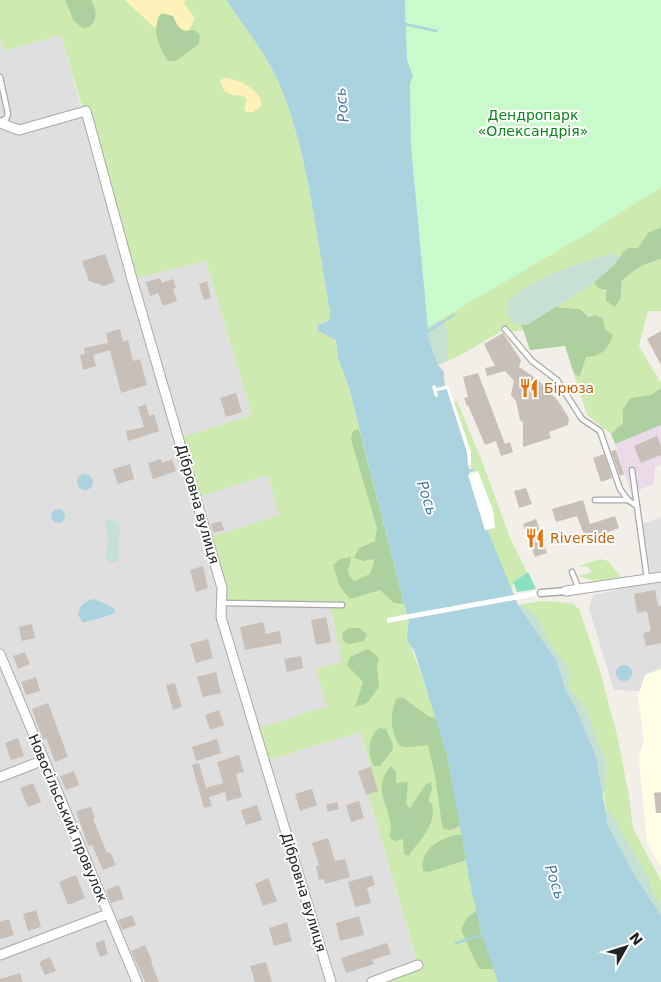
<svg xmlns="http://www.w3.org/2000/svg" width="661" height="982" viewBox="0 0 661 982" font-family="'DejaVu Sans',sans-serif">
<style>
.residential{fill:#e0dfdf}
.industrial{fill:#ebdbe8}
.education{fill:#ffffe5}
.grass{fill:#cdebb0}
.forest{fill:#add19e}
.wetland{fill:#c6e0d4}
.sand{fill:#fff1ba}
.park{fill:#c8facc}
.pitch{fill:#88e0be}
.water{fill:#aad3df}
.pier{fill:#fff}
.lines{fill:none;stroke-linecap:round;stroke-linejoin:round}
.stream{stroke:#aad3df;stroke-width:2.5}
.building{fill:#c7bfb8}
.service-casing{stroke:#a9a9a9;stroke-width:7}
.pedestrian-casing{stroke:#a9a9a9;stroke-width:9}
.minor-casing{stroke:#a9a9a9;stroke-width:11}
.service{stroke:#fff;stroke-width:4.5}
.pedestrian{stroke:#fff;stroke-width:6}
.minor{stroke:#fff;stroke-width:9}
.labels{text-anchor:middle;dominant-baseline:central;stroke-width:4;stroke-linejoin:round;paint-order:stroke}
.park-label{font-size:14px;fill:#0c8416;stroke:#fff}
.food-label{font-size:14px;fill:#c56008;stroke:#fff;text-anchor:start}
.street-label{font-size:14px;fill:#222;stroke:#fff}
.water-label{font-size:15px;font-style:italic;fill:#4a7aab;stroke:#fff}
</style>
<rect width="100%" height="100%" fill="#f2efe9"/>
<g class="residential">
<polygon points="61,35 82,112 206,261 252,415 182,437 268,475 280,515 209,538 330,604 342,662 327,706 259,728 269,760 360,732 378,791 368,794 418,965 372,982 0,982 0,38 4,51"/>
<polygon points="661,517 661,669 645,675 640,691 614,690 589,609 591,601 593,595 652,582 643,524"/>
</g>
<polygon class="industrial" points="661,425 661,464 655,467 654,484 631,493 615,444"/>
<polygon class="education" points="661,669 661,867 647,843 639,758 644,739 638,697 645,675"/>
<g class="grass">
<path d="M 0,0 L 226,0 C 245,28 268,56 281,88 C 308,153 317,241 330,312 L 329,320 L 322,322 L 324,335 L 331,336 L 336,340 L 338,358 L 349,388 L 409,623 L 406,633 L 437,719 L 457,803 L 472,894 L 498,982 L 372,982 L 418,964 L 368,794 L 378,791 L 360,732 L 269,760 L 259,728 L 327,706 L 316,669 L 342,662 L 330,605 L 223,603 L 208,538 L 279,515 L 268,475 L 200,496 L 182,437 L 252,415 L 206,261 L 132,279 L 61,35 L 4,51 L 0,38 Z"/>
<path d="M 661,187 L 661,245 L 600,289 L 621,298 L 621,282 C 633,269 644,264 661,259 L 661,311 L 648,311 L 639,346 L 661,383 L 661,388 L 651,395 L 630,398 L 623,409 L 623,423 L 611,434 L 587,415 L 574,374 L 581,376 L 586,356 L 605,329 L 580,309 L 559,307 L 528,329 L 512,332 L 507,328 L 459,356 L 438,365 L 427,327 L 586,234 Z"/>
<polygon points="457,401 482,461 510,538 527,572 513,582 512,593 488,531 470,474 473,473 471,466 468,466 467,452 451,403"/>
<polygon points="600,559 608,561 621,577 595,581 578,576 590,573 591,570 586,566 577,567"/>
<polygon points="542,601 572,603 579,609 599,667 618,739 629,796 633,828 661,881 661,916 608,826 604,796 518,605"/>
</g>
<g class="forest">
<path d="M 65,0 L 91,0 C 97,11 98,17 90,27 L 83,28 L 74,21 Z"/>
<path d="M 162,13 L 173,16 L 184,31 L 194,30 L 200,35 L 199,44 L 176,61 L 168,61 C 160,49 149,25 162,13 Z"/>
<path d="M 661,227 L 661,259 C 644,264 633,269 621,282 L 621,298 L 615,307 L 606,301 L 606,290 L 600,289 L 594,283 L 615,264 L 623,252 L 629,248 L 638,248 L 648,233 Z"/>
<path d="M 545,306 L 580,309 L 589,317 L 595,315 L 603,318 L 605,329 L 613,335 C 609,348 601,357 586,357 L 580,377 L 574,374 L 565,346 L 530,350 L 521,324 L 527,325 Z"/>
<polygon points="661,388 661,425 615,444 611,434 623,423 623,409 630,398 651,395"/>
<path d="M 359,429 L 404,604 L 394,603 L 380,590 L 350,599 L 340,587 L 333,565 L 340,559 L 351,557 C 351,568 343,570 354,581 L 370,574 L 374,562 L 372,559 L 364,561 L 354,558 L 359,548 L 375,541 L 377,528 L 351,439 L 353,431 Z"/>
<polygon points="349,628 359,628 367,634 364,641 349,644 343,641 342,633"/>
<polygon points="368,649 379,658 377,664 379,687 367,703 355,707 363,682 347,665 350,657"/>
<path d="M 402,697 L 428,716 L 437,719 L 447,755 L 461,826 L 450,830 L 444,829 L 442,826 L 435,775 L 428,745 L 408,747 L 400,746 C 390,732 390,715 396,699 Z"/>
<path d="M 379,728 L 386,729 L 392,742 L 393,749 L 380,766 L 374,766 C 367,754 368,737 379,728 Z"/>
<path d="M 391,766 L 396,772 L 396,783 L 408,782 L 406,804 L 410,808 L 426,784 L 431,782 L 432,789 L 428,801 L 432,804 C 437,824 420,841 408,856 L 404,854 L 403,839 L 395,841 L 390,838 C 396,807 368,793 391,766 Z"/>
<path d="M 462,834 L 466,860 L 429,872 L 423,871 C 419,847 443,837 462,834 Z"/>
<path d="M 477,910 L 482,935 L 494,969 L 480,969 C 472,957 468,943 461,930 L 466,919 Z"/>
</g>
<g class="wetland">
<path d="M 609,254 L 621,257 L 594,283 L 527,325 L 512,322 L 508,315 L 507,303 C 535,276 572,266 609,254 Z"/>
<polygon points="441,319 447,329 447,361 438,365 429,340 427,327"/>
<path d="M 110,519 L 115,521 L 121,529 C 115,542 123,550 118,561 L 111,563 L 107,559 L 105,553 L 108,544 L 105,521 Z"/>
<path d="M 518,605 C 538,608 543,633 552,646 C 561,660 574,669 568,688 L 585,707 L 603,753 L 607,766 L 605,791 L 602,793 Z"/>
<polygon points="609,810 649,878 651,889 661,905 661,951 608,826 605,811"/>
</g>
<g class="sand">
<path d="M 125,0 L 185,0 L 184,3 L 195,18 L 189,30 C 179,32 177,24 173,16 L 162,13 L 158,17 L 156,29 Z"/>
<path d="M 224,78 C 237,78 264,91 261,106 L 253,112 L 246,112 L 244,109 L 247,100 L 244,96 C 231,95 224,95 220,81 Z"/>
</g>
<polygon class="park" points="405,0 661,0 661,187 586,234 427,327 411,146 410,83 413,76 407,60"/>
<polygon class="pitch" points="528,572 536,589 517,592 513,582"/>
<g class="water">
<path d="M 226,0 L 405,0 L 407,60 L 413,76 L 410,84 L 411,146 L 429,340 L 438,365 L 444,372 L 444,381 L 467,452 L 469,471 L 488,531 L 518,605 L 557,662 L 566,692 L 575,706 L 596,757 L 608,826 L 635,876 L 661,916 L 661,982 L 498,982 L 482,935 L 472,894 L 447,755 L 414,650 C 406,642 406,634 409,623 L 349,388 L 338,358 L 336,340 L 318,331 L 318,325 L 329,320 L 330,312 C 317,241 308,153 281,88 C 268,56 245,28 226,0 Z"/>
<circle cx="85" cy="482" r="8"/>
<circle cx="58" cy="516" r="7"/>
<path d="M 94,599 L 114,608 L 115,611 L 113,614 L 83,623 L 78,615 C 79,606 86,600 94,599 Z"/>
<circle cx="624" cy="673" r="8"/>
</g>
<g class="pier">
<polygon points="435,385 437,388 448,385 471,452 471,465 468,466 467,452 447,389 437,391 438,396 435,397 432,386"/>
<polygon points="478,471 493,510 495,528 485,530 468,475"/>
<polygon points="541,590 542,595 387,623 387,618"/>
</g>
<g class="lines">
<g class="stream">
<polyline points="405,24 436,31"/>
<polyline points="427,332 454,315"/>
<polyline points="469,471 472,470"/>
<polyline points="456,943 482,935"/>
</g>
</g>
<g class="building">
<polygon points="105,254 115,282 104,286 89,281 82,261"/>
<polygon points="160,278 162,283 173,279 176,288 173,289 177,301 163,306 158,293 150,296 146,282"/>
<polygon points="207,281 211,298 204,300 199,284"/>
<polygon points="120,329 123,342 128,340 133,361 140,359 147,385 121,393 110,350 93,355 96,366 83,370 80,355 85,354 84,348 108,343 106,333"/>
<polygon points="661,331 661,365 647,339"/>
<polygon points="503,333 521,360 519,367 537,379 558,401 569,418 568,425 549,432 551,438 523,447 523,422 520,420 516,401 511,395 514,381 505,371 487,376 485,368 495,366 484,344"/>
<polygon points="478,373 505,444 510,442 513,452 501,456 496,441 485,445 468,405 467,406 464,398 468,397 463,377"/>
<polygon points="236,393 242,412 226,417 220,398"/>
<polygon points="146,404 149,416 154,414 159,431 128,441 126,431 144,427 138,407"/>
<polygon points="657,436 661,446 661,455 641,463 634,446"/>
<polygon points="616,450 624,474 620,476 611,451"/>
<polygon points="604,454 612,478 601,482 593,458"/>
<polygon points="161,459 162,463 172,459 176,471 153,479 148,463"/>
<polygon points="130,464 134,479 118,484 113,469"/>
<polygon points="526,488 532,504 519,508 514,491"/>
<polygon points="583,500 590,524 615,516 619,528 586,540 577,516 556,522 552,509"/>
<polygon points="536,519 547,553 535,557 523,524"/>
<polygon points="221,521 224,530 214,533 211,524"/>
<polygon points="203,566 208,588 196,592 190,570"/>
<polygon points="655,590 658,606 661,606 661,643 646,646 643,633 651,631 647,611 637,613 634,594"/>
<polygon points="326,617 331,642 316,645 311,620"/>
<polygon points="263,622 266,634 280,631 282,643 245,650 240,627"/>
<polygon points="32,624 35,638 22,641 19,627"/>
<polygon points="208,639 213,658 196,663 190,644"/>
<polygon points="25,652 30,664 18,669 13,656"/>
<polygon points="301,656 303,668 287,672 284,659"/>
<polygon points="216,672 221,693 203,697 197,677"/>
<polygon points="36,677 40,691 26,695 21,682"/>
<polygon points="175,683 182,707 173,710 166,685"/>
<polygon points="48,703 68,757 55,762 46,738 43,740 32,709"/>
<polygon points="219,710 224,725 210,730 205,715"/>
<polygon points="18,738 24,756 11,760 5,743"/>
<polygon points="217,739 221,753 196,761 192,747"/>
<polygon points="239,755 244,772 236,774 242,797 227,801 225,792 209,797 212,806 204,808 192,765 199,763 206,788 223,783 217,762"/>
<polygon points="371,767 378,791 366,795 358,771"/>
<polygon points="74,771 79,785 66,790 60,776"/>
<polygon points="33,783 41,802 28,807 20,788"/>
<polygon points="312,789 317,805 300,811 295,794"/>
<polygon points="661,792 661,813 656,813 654,793"/>
<polygon points="359,801 364,818 351,822 346,805"/>
<polygon points="337,802 339,809 328,812 326,805"/>
<polygon points="257,805 262,820 246,825 241,810"/>
<polygon points="91,807 95,819 93,819 107,853 110,852 116,865 103,870 92,845 88,846 76,811"/>
<polygon points="328,838 335,861 345,859 350,877 325,884 324,879 319,880 316,866 319,865 312,843"/>
<polygon points="76,875 85,898 68,905 59,882"/>
<polygon points="372,875 375,885 367,888 371,903 355,907 348,882"/>
<polygon points="268,878 277,901 263,906 255,884"/>
<polygon points="119,885 124,899 111,903 106,890"/>
<polygon points="36,910 41,927 28,931 23,914"/>
<polygon points="132,915 136,925 122,930 118,920"/>
<polygon points="359,916 364,935 340,941 336,923"/>
<polygon points="9,919 14,935 0,939 0,922"/>
<polygon points="287,922 292,941 274,946 269,928"/>
<polygon points="104,940 108,954 100,957 95,943"/>
<polygon points="387,943 391,954 372,960 374,964 346,973 341,958"/>
<polygon points="145,945 152,961 151,962 159,982 145,982 131,951"/>
<polygon points="50,957 56,971 45,975 39,962"/>
<polygon points="266,962 272,982 255,982 250,966"/>
<polygon points="20,973 23,982 0,982 0,979"/>
</g>
<g class="lines">
<defs>
<g id="service">
<polyline points="0,77 8,114 6,119 0,121"/>
<polyline points="505,329 532,361 557,380 582,419 600,431 620,489 628,500 637,506 647,578"/>
<polyline points="632,470 637,506"/>
<polyline points="595,500 628,500"/>
<polyline points="572,572 579,589"/>
<polyline points="223,603 342,605"/>
</g>
<polyline id="pedestrian" points="541,593 566,591"/>
<g id="minor">
<polyline points="0,123 19,130 86,111 132,279 222,588 221,617 331,982"/>
<polyline points="566,591 661,577"/>
<polyline points="0,654 137,982"/>
<polyline points="0,777 44,760"/>
<polyline points="0,955 108,914"/>
<polyline points="372,982 418,965"/>
</g>
</defs>
<use href="#service" class="service-casing"/>
<use href="#pedestrian" class="pedestrian-casing"/>
<use href="#minor" class="minor-casing"/>
<use href="#service" class="service"/>
<use href="#pedestrian" class="pedestrian"/>
<use href="#minor" class="minor"/>
</g>
<defs>
<symbol id="restaurant-bare" viewBox="-9 -9 18 18"><path d="M-5-6h1v4h1v-4h1v4h1v-4h1v5L-1.5 .5V6h-2V.5L-5-1ZM5-6V6H3V1.5H1.5Q1.5-4 5-6Z" fill="#e8710a" stroke="#fff" stroke-width="2.5" paint-order="stroke"/></symbol>
</defs>
<g fill-rule="evenodd">
<use href="#restaurant-bare" x="515" y="374" width="28" height="28"/>
<use href="#restaurant-bare" x="521" y="524" width="28" height="28"/>
</g>
<g class="labels">
<g class="park-label">
<text x="533" y="115">Дендропарк<tspan x="533" dy="16">«Олександрія»</tspan></text>
</g>
<g class="food-label">
<text x="544" y="388">Бірюза</text>
<text x="550" y="538">Riverside</text>
</g>
<g class="street-label">
<text transform="translate(198 504) rotate(74)">Дібровна вулиця</text>
<text transform="translate(68 818) rotate(67)">Новосільський провулок</text>
<text transform="translate(304 892) rotate(73)">Дібровна вулиця</text>
</g>
<g class="water-label">
<text transform="translate(342 105) rotate(-96)">Рось</text>
<text transform="translate(427 498) rotate(72)">Рось</text>
<text transform="translate(555 882) rotate(72)">Рось</text>
</g>
</g>
<g transform="translate(626 947) rotate(51)" stroke="#ffffff" stroke-width="4" paint-order="stroke">
<path d="M0-4L9 19L0 12L-9 19Z" fill="#222222"/>
<text y="-8" font-size="14" font-weight="bold" text-anchor="middle" fill="#222222">N</text>
</g>
</svg>
